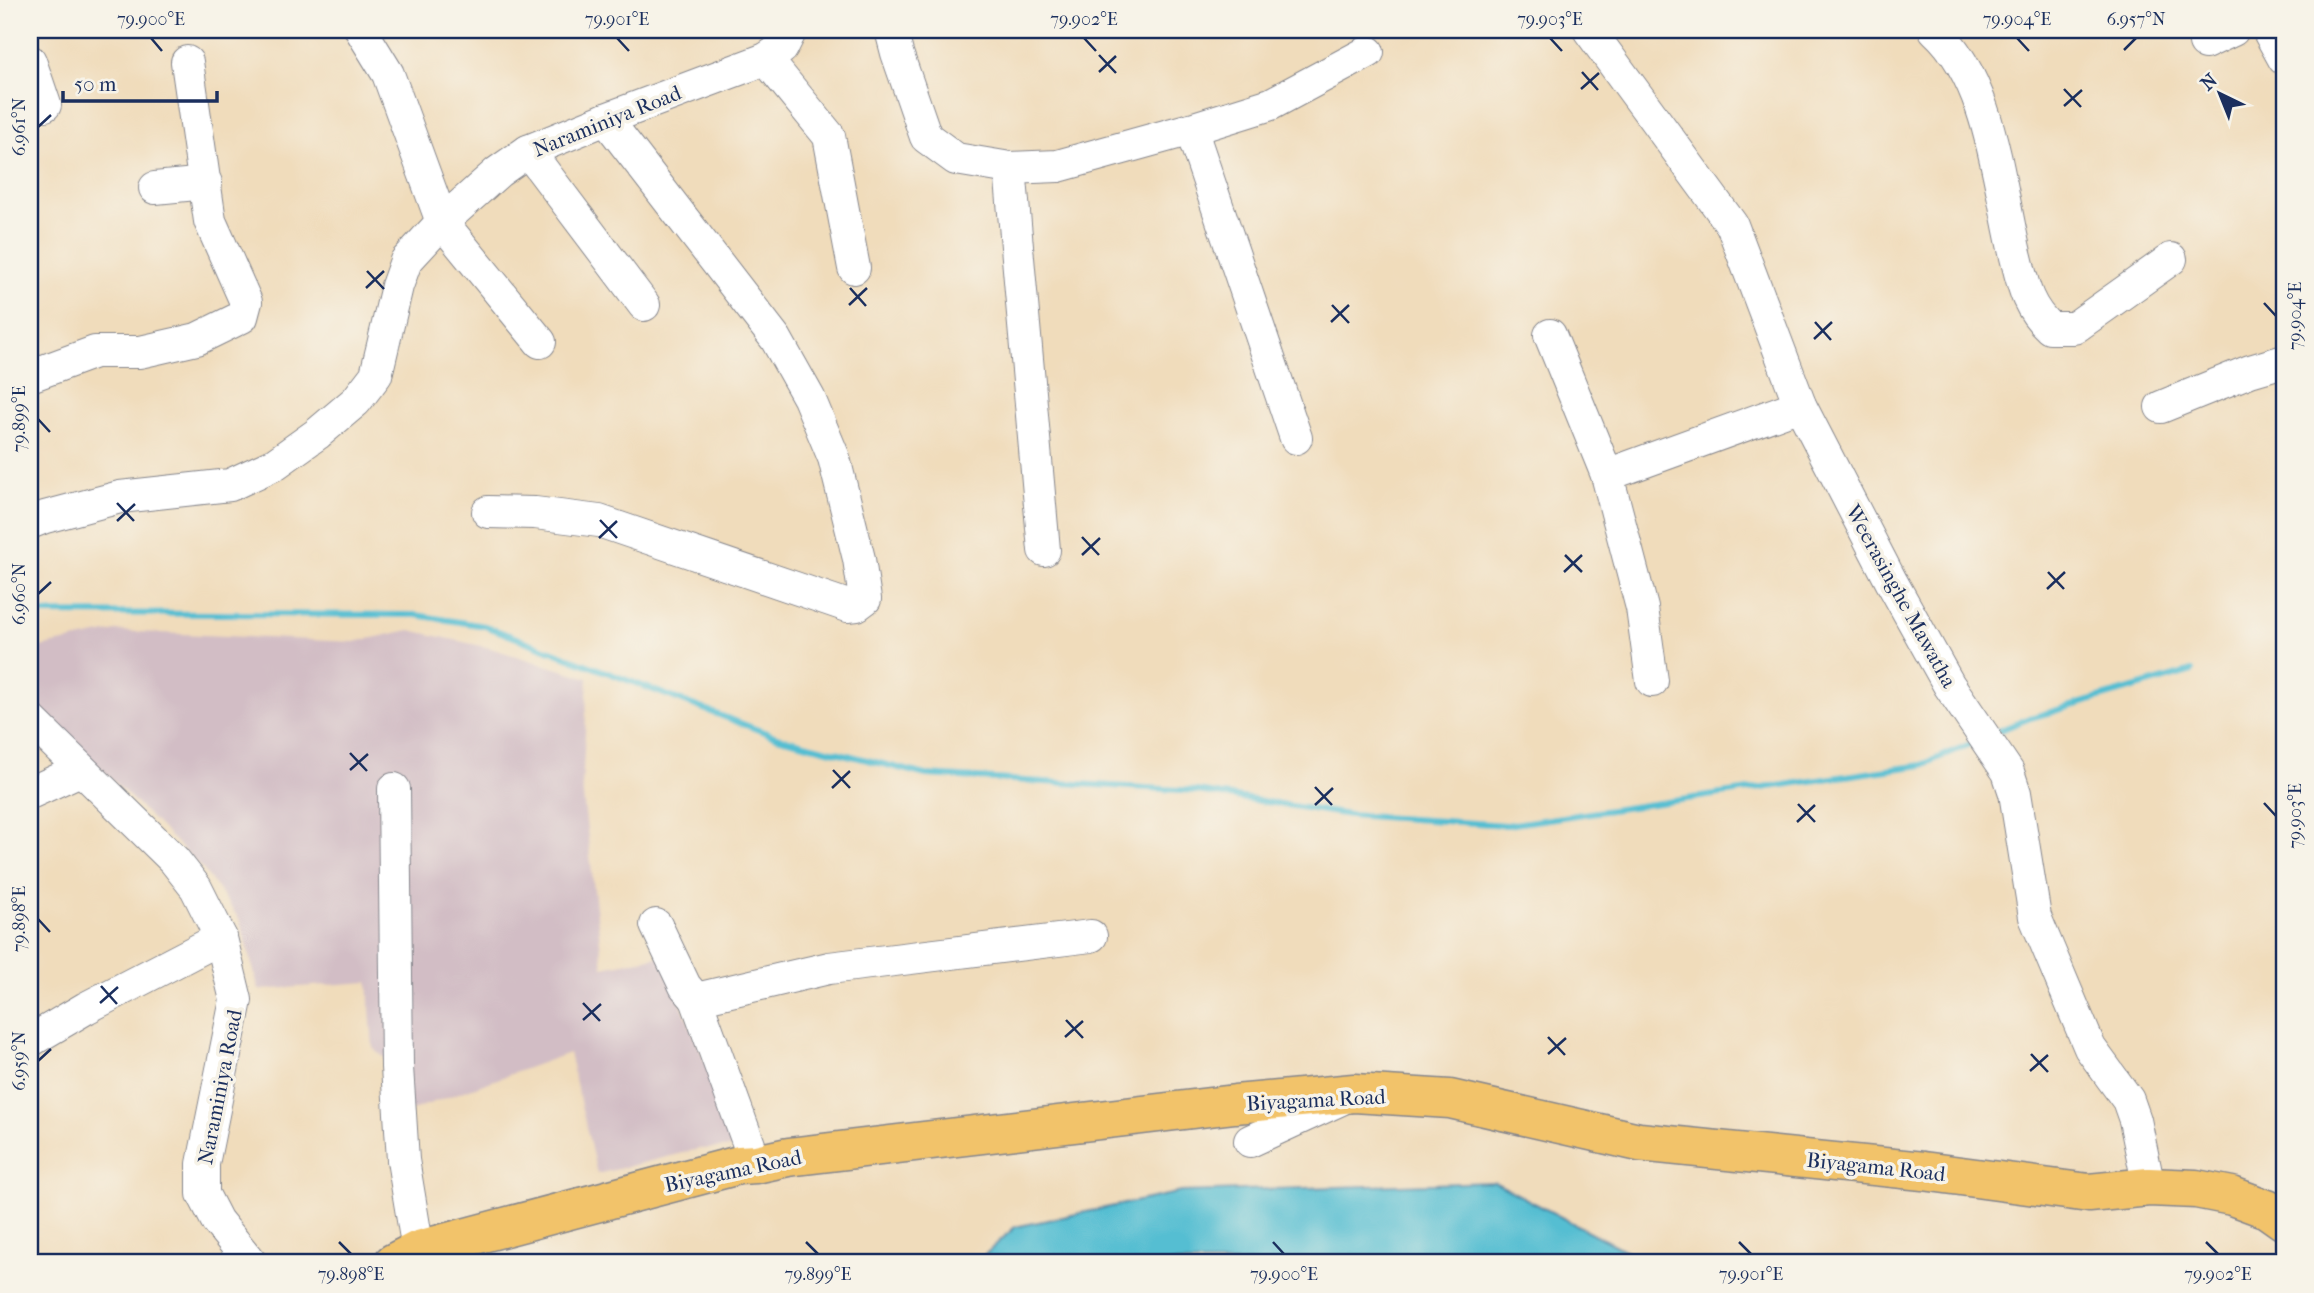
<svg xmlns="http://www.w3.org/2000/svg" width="2314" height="1293" viewBox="0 0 2314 1293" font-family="'IM FELL French Canon',serif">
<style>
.industrial{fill:#d2bdc5}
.water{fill:#55bed2;stroke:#387698;stroke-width:2}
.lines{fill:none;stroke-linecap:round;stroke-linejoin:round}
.stream{stroke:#55bed2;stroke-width:6}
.minor-casing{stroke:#86868c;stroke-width:34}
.major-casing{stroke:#86868c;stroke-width:41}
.minor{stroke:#fff;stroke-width:32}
.major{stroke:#f2c36a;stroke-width:38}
.ticks{fill:none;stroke:#1b2f5e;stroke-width:2.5}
.labels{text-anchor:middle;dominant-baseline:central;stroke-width:7;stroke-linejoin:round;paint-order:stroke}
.street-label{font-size:21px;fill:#1b2f5e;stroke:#f7f3e8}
.neatline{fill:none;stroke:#1b2f5e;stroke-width:2.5}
.ticks-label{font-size:18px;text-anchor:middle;fill:#1b2f5e}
</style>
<rect width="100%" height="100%" fill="#f7f3e8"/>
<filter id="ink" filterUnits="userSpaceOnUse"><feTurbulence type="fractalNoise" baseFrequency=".0143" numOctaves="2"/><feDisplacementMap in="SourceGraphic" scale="14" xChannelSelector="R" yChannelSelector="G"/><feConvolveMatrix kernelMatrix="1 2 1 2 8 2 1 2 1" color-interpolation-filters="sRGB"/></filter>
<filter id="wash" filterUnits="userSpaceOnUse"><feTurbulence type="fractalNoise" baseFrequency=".00686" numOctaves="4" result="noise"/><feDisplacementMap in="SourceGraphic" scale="28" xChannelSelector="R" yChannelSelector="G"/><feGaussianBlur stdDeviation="1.57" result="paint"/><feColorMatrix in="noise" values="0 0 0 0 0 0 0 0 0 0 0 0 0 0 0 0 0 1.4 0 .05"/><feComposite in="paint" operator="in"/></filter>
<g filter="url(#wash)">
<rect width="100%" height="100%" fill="#f0dcbb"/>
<polygon class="industrial" points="410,630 490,648 588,678 582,787 603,967 661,956 741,1147 699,1149 597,1174 569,1053 393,1117 393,1065 373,1048 368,982 259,990 240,920 203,869 30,699 30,649 116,631 354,642"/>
<polygon class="water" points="1494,1182 1649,1263 976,1263 1015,1227 1181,1192"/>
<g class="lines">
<g class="stream">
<polyline points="30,608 38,613 416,615 485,626 777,737 926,775 1197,791 1349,815 1507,825 1922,765 1977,741"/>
<polyline points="1993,733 2030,718 2192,671"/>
</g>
</g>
</g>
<g filter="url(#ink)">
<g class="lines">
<defs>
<g id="minor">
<polyline points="361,30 388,74 442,222 540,342"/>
<polyline points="891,30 897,53 926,137 956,159 1010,168 1058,166 1191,129 1271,104 1368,52"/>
<polyline points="1589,30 1732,225 1800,405 1891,581 1949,685 2008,772 2015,793 2035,917 2090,1048 2128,1100 2135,1120 2149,1187"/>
<path d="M 1935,30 C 1991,81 1998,182 2015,253 C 2023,284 2026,306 2050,328 L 2074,328 L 2171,259"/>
<polyline points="2268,30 2284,59"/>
<polyline points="2205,43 2233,30"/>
<polyline points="766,59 829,136 854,268"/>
<polyline points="30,61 45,105"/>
<polyline points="1191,129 1296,438"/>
<polyline points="528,151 644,305"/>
<polyline points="1010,168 1044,550"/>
<polyline points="155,188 206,183"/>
<polyline points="1550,335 1607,475"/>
<polyline points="30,376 95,352 140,352 197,339 242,317 246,302 210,221 187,62"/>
<polyline points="2161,407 2250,371 2284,361"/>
<polyline points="488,512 535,513 599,521 848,606 857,605 865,599 859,559 834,458 809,398 776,339 606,119"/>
<polyline points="30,523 45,517 120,497 230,485 275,464 317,434 356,401 376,375 397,286 406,261 442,222 498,172 528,151 606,119 766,59 782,48 791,30"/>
<polyline points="1652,681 1642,608 1607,475 1800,405"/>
<polyline points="30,719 174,860 196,888 221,938 236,1000 203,1164 203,1194 217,1221 251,1263"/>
<polyline points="394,789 397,1067 403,1160 418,1250"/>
<polyline points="30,793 80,770"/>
<polyline points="656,925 685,986 696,999 756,1164"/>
<polyline points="696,999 829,968 1091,936"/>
<polyline points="30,1041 86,1008 221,938"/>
<polyline points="1250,1141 1341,1099"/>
</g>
<polyline id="major" points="393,1263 418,1250 739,1165 756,1164 788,1157 1235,1104 1354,1093 1450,1099 1639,1142 1923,1171 2089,1193 2149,1187 2196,1189 2232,1196 2267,1209 2284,1221"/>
</defs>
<use href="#minor" class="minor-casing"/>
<use href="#major" class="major-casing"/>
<use href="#minor" class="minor"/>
<use href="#major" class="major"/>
</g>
</g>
<path class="ticks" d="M 151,38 L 162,51M 617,38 L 629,51M 1084,38 L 1096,51M 1550,38 L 1562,51M 2017,38 L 2029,51M 2124,50 L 2136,38M 1099,55 L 1116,73M 1099,72 L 1116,56M 1582,72 L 1598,90M 1581,89 L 1599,73M 2064,89 L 2081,107M 2064,106 L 2082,90M 38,127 L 51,115M 367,271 L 384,289M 366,288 L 384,271M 850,288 L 866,306M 2264,303 L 2276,316M 849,305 L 867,288M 1332,305 L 1349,323M 1331,322 L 1349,305M 1815,322 L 1831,340M 1814,339 L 1832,322M 38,419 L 50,432M 117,503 L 134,521M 600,520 L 617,538M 117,521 L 135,504M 1082,537 L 1099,555M 599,538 L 617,521M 1082,555 L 1100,538M 1565,555 L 1582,572M 1564,572 L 1582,555M 2048,572 L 2064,589M 2047,589 L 2065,572M 38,594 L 51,582M 350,753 L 367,771M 350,770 L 368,754M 833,770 L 850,788M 1315,787 L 1332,805M 832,788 L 850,771M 2264,803 L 2276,816M 1798,804 L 1815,822M 1315,805 L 1333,788M 1797,822 L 1815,805M 38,919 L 50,932M 101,986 L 117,1004M 100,1003 L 118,987M 583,1003 L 600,1021M 583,1020 L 601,1004M 1066,1020 L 1083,1038M 1065,1037 L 1083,1021M 1548,1037 L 1565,1055M 1548,1054 L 1566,1038M 2031,1054 L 2048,1072M 38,1061 L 51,1049M 2030,1071 L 2048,1055M 339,1242 L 351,1254M 806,1242 L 818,1254M 1273,1242 L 1284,1254M 1739,1242 L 1751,1254M 2206,1242 L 2218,1254"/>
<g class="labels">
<g class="street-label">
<text transform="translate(607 121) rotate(-22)">Naraminiya Road</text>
<text transform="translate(1901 596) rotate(61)">Weerasinghe Mawatha</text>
<text transform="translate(220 1087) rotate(-79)">Naraminiya Road</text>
<text transform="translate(1316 1100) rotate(-3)">Biyagama Road</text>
<text transform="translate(1876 1167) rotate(6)">Biyagama Road</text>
<text transform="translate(733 1171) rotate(-12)">Biyagama Road</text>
</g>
</g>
<rect width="2314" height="1293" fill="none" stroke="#f7f3e8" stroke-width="77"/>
<g transform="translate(2220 94) rotate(317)" stroke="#f7f3e8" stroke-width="5" paint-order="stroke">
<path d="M0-5L12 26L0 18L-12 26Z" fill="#1b2f5e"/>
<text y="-10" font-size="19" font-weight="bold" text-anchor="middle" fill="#1b2f5e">N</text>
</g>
<path d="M63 91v10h154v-10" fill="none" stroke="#1b2f5e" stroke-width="3.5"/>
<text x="74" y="91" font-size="21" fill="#1b2f5e" stroke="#f7f3e8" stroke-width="5" paint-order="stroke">50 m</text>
<rect x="38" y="38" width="2238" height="1216" class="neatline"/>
<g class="ticks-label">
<text x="151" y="25">79.900°E</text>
<text x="617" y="25">79.901°E</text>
<text x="1084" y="25">79.902°E</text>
<text x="1550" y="25">79.903°E</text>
<text x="2017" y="25">79.904°E</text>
<text x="2136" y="25">6.957°N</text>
<text transform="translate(19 127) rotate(-90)" y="6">6.961°N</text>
<text transform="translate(2295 316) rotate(-90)" y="6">79.904°E</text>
<text transform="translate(19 419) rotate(-90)" y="6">79.899°E</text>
<text transform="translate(19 594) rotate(-90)" y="6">6.960°N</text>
<text transform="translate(2295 816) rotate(-90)" y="6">79.903°E</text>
<text transform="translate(19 919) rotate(-90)" y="6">79.898°E</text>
<text transform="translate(19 1061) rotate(-90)" y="6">6.959°N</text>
<text x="351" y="1280">79.898°E</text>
<text x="818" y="1280">79.899°E</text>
<text x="1284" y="1280">79.900°E</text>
<text x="1751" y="1280">79.901°E</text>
<text x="2218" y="1280">79.902°E</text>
</g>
</svg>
